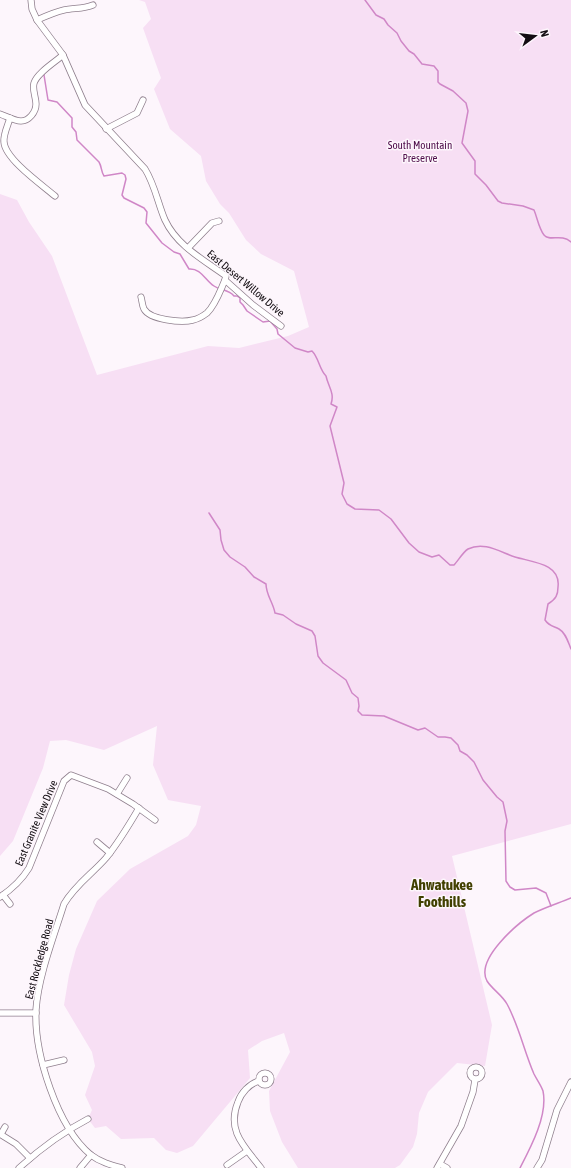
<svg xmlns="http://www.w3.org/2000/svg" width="571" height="1168" viewBox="0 0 571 1168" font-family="'Asap Condensed',sans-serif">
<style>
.green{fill:#f7dff4}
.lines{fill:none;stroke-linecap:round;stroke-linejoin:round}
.stream{stroke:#d087c7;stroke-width:1.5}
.minor-casing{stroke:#8f7f8d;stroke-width:7}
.minor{stroke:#fff;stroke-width:5.5}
.labels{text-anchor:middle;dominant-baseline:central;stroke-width:3;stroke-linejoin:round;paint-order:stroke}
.park-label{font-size:11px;fill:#4d0b49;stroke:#fdf6fc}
.street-label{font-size:11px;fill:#130d12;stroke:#fdf6fc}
.district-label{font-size:15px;font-weight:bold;fill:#414000;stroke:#fdf6fc}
</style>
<rect width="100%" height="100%" fill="#fdf6fc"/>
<polygon class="green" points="139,0 571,0 571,824 452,856 492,1025 485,1066 457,1063 428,1092 419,1113 417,1134 413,1147 400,1165 395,1168 298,1168 282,1142 270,1111 269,1091 290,1052 284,1033 262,1041 248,1050 250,1078 193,1146 177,1153 166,1150 154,1138 121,1139 106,1126 95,1128 88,1119 92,1110 85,1095 95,1066 92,1052 64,1005 69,975 76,949 97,901 130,869 188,836 196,825 201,806 168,800 153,765 157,726 104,750 66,740 50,741 43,768 13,841 0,856 0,194 17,200 29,222 52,256 97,375 208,346 239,348 288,336 309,327 294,271 261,254 246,240 229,213 220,204 206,181 201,156 170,129 154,89 161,78 143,28 151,19 145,2"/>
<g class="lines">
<g class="stream">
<path d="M 365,0 L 376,15 L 384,19 L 388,25 L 397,33 L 401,41 L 409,51 L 414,54 L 422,64 L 434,66 L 438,71 L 438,82 L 440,84 L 453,91 L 466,103 L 468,111 L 462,143 L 475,161 L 475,174 L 486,185 L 498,201 L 502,203 L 523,206 L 534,210 C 537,217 539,229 544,235 C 550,242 561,233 571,242"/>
<path d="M 44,75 L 48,100 L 57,102 L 72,118 L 72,127 L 76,132 L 77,140 L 99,162 C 102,167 101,172 104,176 L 122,173 L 125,175 L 126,179 L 122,195 L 124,198 L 144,208 L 147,212 L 146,223 L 162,243 L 174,252 L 180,254 L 189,269 C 201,268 205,280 214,286 C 221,291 228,289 234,296 L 237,296 L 240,298 L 240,302 L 243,305 L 247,311 L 263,322 L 270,321 L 277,329 L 278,334 L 295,348 L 308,352 L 312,351 C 319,358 319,369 326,376 C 328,386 335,393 331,404 L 337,407 L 330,426 L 344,483 L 342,494 L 347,504 L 355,509 L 379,510 L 391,519 L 409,543 L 419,552 L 432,557 L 439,555 L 450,565 L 454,565 C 458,561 463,552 468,549 C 484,541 500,552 515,557 C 531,562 561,563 558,587 C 558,595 556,599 548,604 L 545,620 C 549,626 553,626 559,629 C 566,633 568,642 571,649"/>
<path d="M 209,513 L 220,530 L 221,540 L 224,550 L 230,557 L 245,567 L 254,577 L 266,584 C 266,595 273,602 275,613 L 283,615 L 296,624 L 312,631 L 315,636 L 318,656 L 323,663 L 346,680 L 352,693 L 358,698 L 359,706 L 358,711 L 362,715 L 384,716 L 418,730 L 425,728 L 438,737 L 445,737 L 451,738 L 458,745 L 460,751 L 467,755 L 474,762 L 483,780 L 497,797 L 503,802 L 507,821 L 505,831 L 506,881 L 510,887 L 515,890 L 536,888 L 546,893 L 551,906"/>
<path d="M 520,1168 C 531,1147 548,1115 543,1091 C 541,1085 537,1080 534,1074 C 524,1051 519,1026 507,1004 C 502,995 492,989 487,981 C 475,959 518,923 534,913 C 546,907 559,903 571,898"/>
</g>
<defs>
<g id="minor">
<path d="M 31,0 L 32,9 L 37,20 L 63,55 L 85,105 L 145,169 C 155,185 158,204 165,220 C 177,246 204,260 226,276 L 225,280 L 253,305 L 281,326"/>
<path d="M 37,20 C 46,16 55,12 64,10 C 74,8 84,9 93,5"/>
<path d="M 0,114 C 6,116 14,121 21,121 C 29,121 36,112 36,104 C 36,97 32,90 34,83 C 37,73 55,62 63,55"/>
<path d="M 10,118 C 8,125 3,135 4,142 C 5,159 42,185 55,196"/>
<polyline points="106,129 137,113 143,100"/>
<polyline points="188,248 212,223 219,221"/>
<path d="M 141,297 C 142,300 142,305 144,309 C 150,320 182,323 193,320 C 198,319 203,316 207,313 C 216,304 220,291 225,280"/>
<polyline points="117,794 127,778"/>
<polyline points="97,842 110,853"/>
<polyline points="3,895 10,904"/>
<path d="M 0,897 C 12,889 21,881 29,868 L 64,781 L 71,775 L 108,789 L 133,804 L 155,820"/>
<polyline points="0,1013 36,1013"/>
<polyline points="43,1065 64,1060"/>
<circle cx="476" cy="1073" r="6"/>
<circle cx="265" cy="1079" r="6"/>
<path d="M 259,1081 C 249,1084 241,1093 238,1102 C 226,1131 245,1147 261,1168"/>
<polyline points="0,1134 16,1144 30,1158"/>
<polyline points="1,1134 5,1127"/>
<polyline points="440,1164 447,1168"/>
<polyline points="227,1165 247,1151"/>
<path d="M 19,1168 C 40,1149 63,1132 88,1119"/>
<polyline points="80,1168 91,1155"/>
<path d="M 122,1168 C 111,1165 100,1162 91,1155 C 57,1127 34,1053 36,1010 C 38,977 54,936 64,904 C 75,885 92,874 106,858 C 119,842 129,825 139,808"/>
<polyline points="437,1168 461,1126 473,1092 475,1080"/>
<polyline points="537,1168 542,1160 557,1110 571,1082"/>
</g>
</defs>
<use href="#minor" class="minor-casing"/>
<use href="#minor" class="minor"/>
</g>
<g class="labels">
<g class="park-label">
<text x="420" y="145">South Mountain<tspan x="420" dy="13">Preserve</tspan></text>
</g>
<g class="street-label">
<text transform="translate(246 283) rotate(40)">East Desert Willow Drive</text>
<text transform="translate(36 823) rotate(-67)">East Granite View Drive</text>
<text transform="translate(39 959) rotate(-75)">East Rockledge Road</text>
</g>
<g class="district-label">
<text x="442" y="884">Ahwatukee<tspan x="442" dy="17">Foothills</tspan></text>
</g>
</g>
<g transform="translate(535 36) rotate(75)" stroke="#fdf6fc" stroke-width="3" paint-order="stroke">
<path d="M0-3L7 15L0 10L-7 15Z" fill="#130d12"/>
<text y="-6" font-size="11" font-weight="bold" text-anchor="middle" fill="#130d12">N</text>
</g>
</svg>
